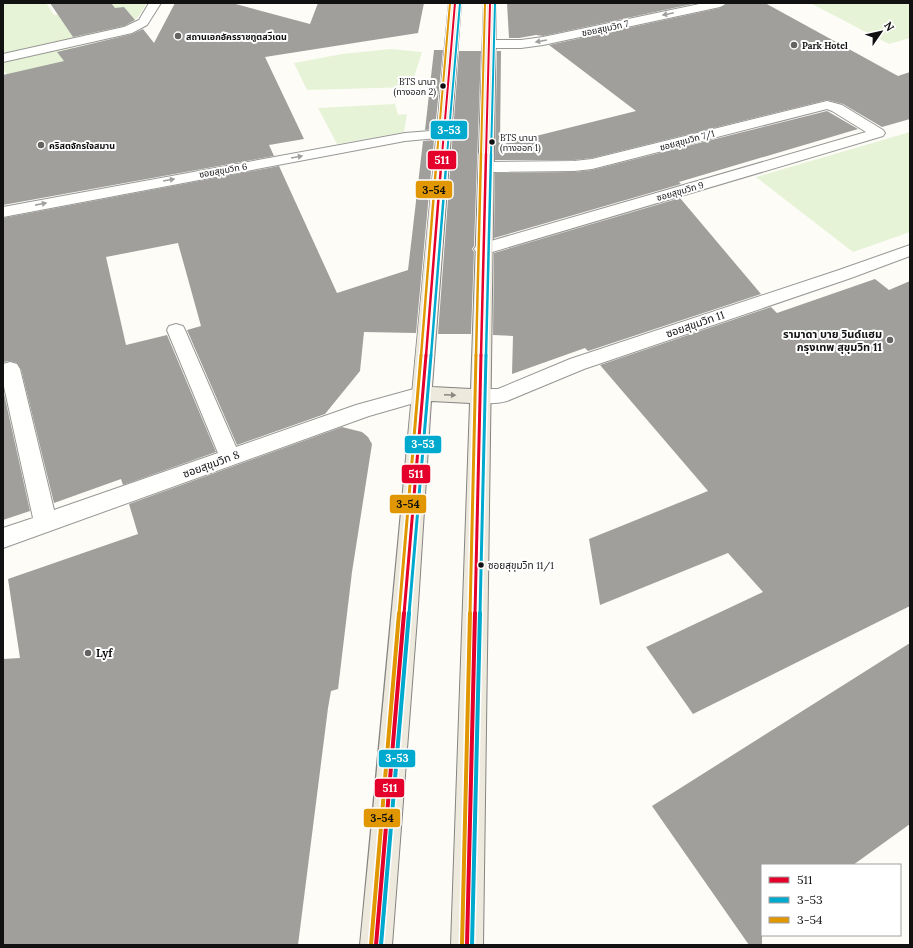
<svg xmlns="http://www.w3.org/2000/svg" width="913" height="948" viewBox="0 0 913 948" font-family="Lora,'Noto Sans Thai',serif">
<style>
.green{fill:#e7f3d7}
.building{fill:#a19f9c}
.lines{fill:none;stroke-linecap:round;stroke-linejoin:round}
.minor-casing{stroke:#979795;stroke-width:2}
.primary-casing{stroke:#858482;stroke-width:2}
.minor{fill:#fffffe;fill-rule:evenodd}
.primary{fill:#ede9dc;fill-rule:evenodd}
.bus-1-far3-casing{stroke:#fff;stroke-width:4}
.bus-1-far2-casing{stroke:#fff;stroke-width:5}
.bus-1-far1-casing{stroke:#fff;stroke-width:6}
.bus-1-casing{stroke:#fff;stroke-width:7}
.bus-2-far3-casing{stroke:#fff;stroke-width:4}
.bus-2-far2-casing{stroke:#fff;stroke-width:5}
.bus-2-far1-casing{stroke:#fff;stroke-width:6}
.bus-2-casing{stroke:#fff;stroke-width:7}
.bus-3-far3-casing{stroke:#fff;stroke-width:4}
.bus-3-far2-casing{stroke:#fff;stroke-width:5}
.bus-3-far1-casing{stroke:#fff;stroke-width:6}
.bus-3-casing{stroke:#fff;stroke-width:7}
.bus-1-far3{stroke:#e4002b;stroke-width:2}
.bus-1-far2{stroke:#e4002b;stroke-width:2.5}
.bus-1-far1{stroke:#e4002b;stroke-width:3}
.bus-1{stroke:#e4002b;stroke-width:4}
.bus-2-far3{stroke:#00a9ce;stroke-width:2}
.bus-2-far2{stroke:#00a9ce;stroke-width:2.5}
.bus-2-far1{stroke:#00a9ce;stroke-width:3}
.bus-2{stroke:#00a9ce;stroke-width:4}
.bus-3-far3{stroke:#e09702;stroke-width:2}
.bus-3-far2{stroke:#e09702;stroke-width:2.5}
.bus-3-far1{stroke:#e09702;stroke-width:3}
.bus-3{stroke:#e09702;stroke-width:4}
.oneway{fill:#a0a09f}
.oneway2{fill:#8a8881}
.poi-dot{fill:#646362;stroke:#fff;stroke-width:1.5}
.bus-dot{fill:#111;stroke:#fff;stroke-width:1.5}
.labels{text-anchor:middle;dominant-baseline:central;stroke-width:4;stroke-linejoin:round;paint-order:stroke}
.far-street-label{font-size:9px;fill:#111;stroke:#fff}
.far-poi-label{font-size:9px;font-weight:bold;fill:#111;stroke:#fff;text-anchor:start}
.far-bus-label{font-size:9px;fill:#111;stroke:#fff;text-anchor:end}
.bus-label{font-size:10px;fill:#111;stroke:#fff;text-anchor:start}
.street-label{font-size:11px;fill:#111;stroke:#fff}
.poi-label{font-size:11px;font-weight:bold;fill:#111;stroke:#fff;text-anchor:end}
.line-badge{stroke:#fff;stroke-width:1.5}
.badge-label{font-size:11px;text-anchor:middle;font-weight:bold;fill:#fff}
.pale-badge-label{font-size:11px;text-anchor:middle;font-weight:bold;fill:#111}
</style>
<rect width="100%" height="100%" fill="#fdfcf7"/>
<g class="green">
<path d="M 3,3 L 46,3 L 54,15 L 87,8 L 84,3 L 147,3 C 140,14 136,23 123,28 L 3,55 Z"/>
<polygon points="810,3 910,3 910,38 889,44"/>
<polygon points="72,45 95,85 19,97 3,68 3,61"/>
<polygon points="391,49 422,52 411,87 307,90 294,63 342,54"/>
<polygon points="395,104 398,115 407,114 404,132 337,144 318,108"/>
<polygon points="910,132 910,232 853,252 756,177"/>
</g>
<g class="building">
<polygon points="50,3 111,3 115,8 124,7 135,20 124,26 73,37"/>
<polygon points="175,3 232,3 310,24 318,3 424,3 418,33 265,57 304,139 269,145 274,156 3,205 3,75 64,61 57,52 132,34 143,29 154,43"/>
<polygon points="507,3 697,3 543,36 536,35 519,38 509,38"/>
<polygon points="728,3 765,3 898,76 910,72 910,119 882,127 843,104 827,100 592,158 574,160 495,160 497,51 501,51 500,145 636,111 549,45 720,8"/>
<polygon points="434,50 443,50 435,129 425,130"/>
<polygon points="459,51 481,51 474,246 472,249 474,252 471,334 438,334"/>
<polygon points="827,111 858,129 679,182 681,184 494,238 495,173 574,172 592,170"/>
<polygon points="434,140 416,333 364,332 360,371 325,414 237,445 187,330 201,326 178,243 106,257 126,345 167,335 216,452 123,485 121,479 54,503 21,369 17,363 10,361 3,362 3,218 279,166 337,293 408,270 423,141"/>
<polygon points="680,198 761,294 588,351 585,348 512,374 513,336 493,335 494,253"/>
<polygon points="875,279 889,290 910,281 910,606 693,714 646,647 763,592 728,553 600,605 589,539 708,491 600,365 771,307 777,313"/>
<polygon points="3,389 30,511 3,520"/>
<polygon points="342,427 362,432 368,437 372,444 352,572 338,689 331,691 328,708 298,945 3,945 3,659 20,658 8,579 138,534 129,504"/>
<polygon points="910,643 910,824 853,865 762,865 762,945 749,945 652,806"/>
</g>
<g class="lines">
<defs>
<g id="minor">
<polygon points="149,3 161,3 147,25 132,33 3,62 3,54 124,27 139,20"/>
<polygon points="704,3 726,3 724,5 720,7 543,45 521,48 489,48 485,47 483,44 485,41 489,40 521,40 543,37"/>
<polygon points="827,101 842,105 883,130 885,133 883,136 489,253 483,254 477,253 474,249 477,245 866,132 832,111 827,109 592,169 574,171 487,172 482,170 479,167 482,164 487,162 574,161 592,159"/>
<polygon points="443,130 448,131 450,134 448,137 405,141 3,217 3,207 405,133"/>
<path d="M 910,245 L 910,256 L 851,278 L 584,369 L 507,401 C 496,404 484,404 473,401 L 470,396 L 473,391 L 480,389 L 498,389 L 570,359 L 839,270 Z"/>
<polygon points="176,324 183,326 185,330 236,447 356,405 421,387 428,389 431,394 428,399 369,416 3,548 3,528 33,518 3,382 3,364 10,362 17,364 20,369 54,510 218,453 167,330 169,326"/>
</g>
<path id="primary" d="M 449,3 L 461,3 L 432,387 L 471,389 L 484,3 L 496,3 L 483,945 L 451,945 L 470,403 L 431,401 L 418,605 L 392,945 L 360,945 C 391,631 418,317 449,3 Z"/>
</defs>
<use href="#minor" class="minor-casing"/>
<use href="#primary" class="primary-casing"/>
<use href="#minor" class="minor"/>
<use href="#primary" class="primary"/>
<defs>
<g id="bus-1-far3">
<polyline points="442,155 455,3"/>
<polyline points="486,155 490,3"/>
</g>
<g id="bus-1-far2">
<polyline points="426,356 442,154"/>
<polyline points="481,356 486,154"/>
</g>
<g id="bus-1-far1">
<polyline points="404,614 426,355"/>
<polyline points="475,614 481,355"/>
</g>
<g id="bus-1">
<polyline points="376,945 404,613"/>
<polyline points="467,945 475,613"/>
</g>
<g id="bus-2-far3">
<polyline points="447,155 460,3"/>
<polyline points="491,155 495,3"/>
</g>
<g id="bus-2-far2">
<polyline points="431,356 447,154"/>
<polyline points="486,356 491,154"/>
</g>
<g id="bus-2-far1">
<polyline points="409,614 431,355"/>
<polyline points="480,614 486,355"/>
</g>
<g id="bus-2">
<polyline points="381,945 409,613"/>
<polyline points="472,945 480,613"/>
</g>
<g id="bus-3-far3">
<polyline points="437,155 450,3"/>
<polyline points="481,155 485,3"/>
</g>
<g id="bus-3-far2">
<polyline points="421,356 437,154"/>
<polyline points="476,356 481,154"/>
</g>
<g id="bus-3-far1">
<polyline points="399,614 421,355"/>
<polyline points="470,614 476,355"/>
</g>
<g id="bus-3">
<polyline points="371,945 399,613"/>
<polyline points="462,945 470,613"/>
</g>
</defs>
<use href="#bus-1-far3" class="bus-1-far3-casing"/>
<use href="#bus-1-far2" class="bus-1-far2-casing"/>
<use href="#bus-1-far1" class="bus-1-far1-casing"/>
<use href="#bus-1" class="bus-1-casing"/>
<use href="#bus-2-far3" class="bus-2-far3-casing"/>
<use href="#bus-2-far2" class="bus-2-far2-casing"/>
<use href="#bus-2-far1" class="bus-2-far1-casing"/>
<use href="#bus-2" class="bus-2-casing"/>
<use href="#bus-3-far3" class="bus-3-far3-casing"/>
<use href="#bus-3-far2" class="bus-3-far2-casing"/>
<use href="#bus-3-far1" class="bus-3-far1-casing"/>
<use href="#bus-3" class="bus-3-casing"/>
<use href="#bus-1-far3" class="bus-1-far3"/>
<use href="#bus-1-far2" class="bus-1-far2"/>
<use href="#bus-1-far1" class="bus-1-far1"/>
<use href="#bus-1" class="bus-1"/>
<use href="#bus-2-far3" class="bus-2-far3"/>
<use href="#bus-2-far2" class="bus-2-far2"/>
<use href="#bus-2-far1" class="bus-2-far1"/>
<use href="#bus-2" class="bus-2"/>
<use href="#bus-3-far3" class="bus-3-far3"/>
<use href="#bus-3-far2" class="bus-3-far2"/>
<use href="#bus-3-far1" class="bus-3-far1"/>
<use href="#bus-3" class="bus-3"/>
</g>
<defs><path id="oneway-solid" d="M-6-.8H1V-3.2L6.5 0L1 3.2V.8H-6Z"/></defs>
<g class="oneway">
<use href="#oneway-solid" transform="translate(668 14) rotate(168)"/>
<use href="#oneway-solid" transform="translate(541 41) rotate(170)"/>
<use href="#oneway-solid" transform="translate(297 157) rotate(-10)"/>
<use href="#oneway-solid" transform="translate(169 180) rotate(-10)"/>
<use href="#oneway-solid" transform="translate(41 204) rotate(-11)"/>
</g>
<use class="oneway2" href="#oneway-solid" transform="translate(450 395) rotate(2)"/>
<g class="poi-dot">
<circle cx="178" cy="36" r="4"/>
<circle cx="794" cy="45" r="4"/>
<circle cx="41" cy="145" r="4"/>
<circle cx="890" cy="340" r="4"/>
<circle cx="88" cy="653" r="4"/>
</g>
<g class="bus-dot">
<circle cx="443" cy="86" r="3.5"/>
<circle cx="492" cy="142" r="3.5"/>
<circle cx="481" cy="565" r="3.5"/>
</g>
<g class="labels">
<g class="far-street-label">
<text transform="translate(605 28) rotate(-12)">ซอยสุขุมวิท 7</text>
<text transform="translate(687 140) rotate(-15)">ซอยสุขุมวิท 7/1</text>
<text transform="translate(223 170) rotate(-10)">ซอยสุขุมวิท 6</text>
<text transform="translate(680 191) rotate(-16)">ซอยสุขุมวิท 9</text>
</g>
<g class="far-poi-label">
<text x="186" y="36">สถานเอกอัครราชทูตสวีเดน</text>
<text x="802" y="45">Park Hotel</text>
<text x="49" y="145">คริสตจักรใจสมาน</text>
</g>
<g class="far-bus-label">
<text x="436" y="81">BTS นานา<tspan x="436" dy="10">(ทางออก 2)</tspan></text>
<text x="500" y="137" text-anchor="start">BTS นานา<tspan x="500" dy="10">(ทางออก 1)</tspan></text>
</g>
<g class="bus-label">
<text x="488" y="565">ซอยสุขุมวิท 11/1</text>
</g>
<g class="street-label">
<text transform="translate(695 324) rotate(-19)">ซอยสุขุมวิท 11</text>
<text transform="translate(211 464) rotate(-20)">ซอยสุขุมวิท 8</text>
</g>
<g class="poi-label">
<text x="882" y="334">รามาดา บาย วินด์แฮม<tspan x="882" dy="13">กรุงเทพ สุขุมวิท 11</tspan></text>
<text x="96" y="653" text-anchor="start">Lyf</text>
</g>
</g>
<g class="line-badge">
<rect x="430" y="120" width="38" height="20" rx="4" fill="#00a9ce"/>
<rect x="427" y="150" width="30" height="20" rx="4" fill="#e4002b"/>
<rect x="415" y="180" width="38" height="19" rx="4" fill="#e09702"/>
<rect x="404" y="435" width="38" height="19" rx="4" fill="#00a9ce"/>
<rect x="401" y="464" width="30" height="20" rx="4" fill="#e4002b"/>
<rect x="389" y="494" width="38" height="20" rx="4" fill="#e09702"/>
<rect x="378" y="749" width="38" height="19" rx="4" fill="#00a9ce"/>
<rect x="374" y="778" width="31" height="20" rx="4" fill="#e4002b"/>
<rect x="363" y="808" width="38" height="20" rx="4" fill="#e09702"/>
</g>
<g class="badge-label">
<text x="449" y="134">3-53</text>
<text x="442" y="164">511</text>
<text x="423" y="448">3-53</text>
<text x="416" y="478">511</text>
<text x="397" y="762">3-53</text>
<text x="390" y="792">511</text>
</g>
<g class="pale-badge-label">
<text x="434" y="194">3-54</text>
<text x="408" y="508">3-54</text>
<text x="382" y="822">3-54</text>
</g>
<rect width="913" height="948" fill="none" stroke="#111111" stroke-width="8"/>
<rect x="761" y="864" width="140" height="72" fill="#ffffff" stroke="#a0a0a0"/>
<rect x="769" y="877" width="20" height="6" fill="#e4002b" stroke="#a0a0a0"/>
<text x="797" y="884" font-size="12" fill="#111111">511</text>
<rect x="769" y="897" width="20" height="6" fill="#00a9ce" stroke="#a0a0a0"/>
<text x="797" y="904" font-size="12" fill="#111111">3-53</text>
<rect x="769" y="917" width="20" height="6" fill="#e09702" stroke="#a0a0a0"/>
<text x="797" y="924" font-size="12" fill="#111111">3-54</text>
<g transform="translate(881 32) rotate(56)" stroke="#ffffff" stroke-width="3" paint-order="stroke">
<path d="M0-3L7 15L0 10L-7 15Z" fill="#111111"/>
<text y="-6" font-size="11" font-weight="bold" text-anchor="middle" fill="#111111">N</text>
</g>
</svg>
